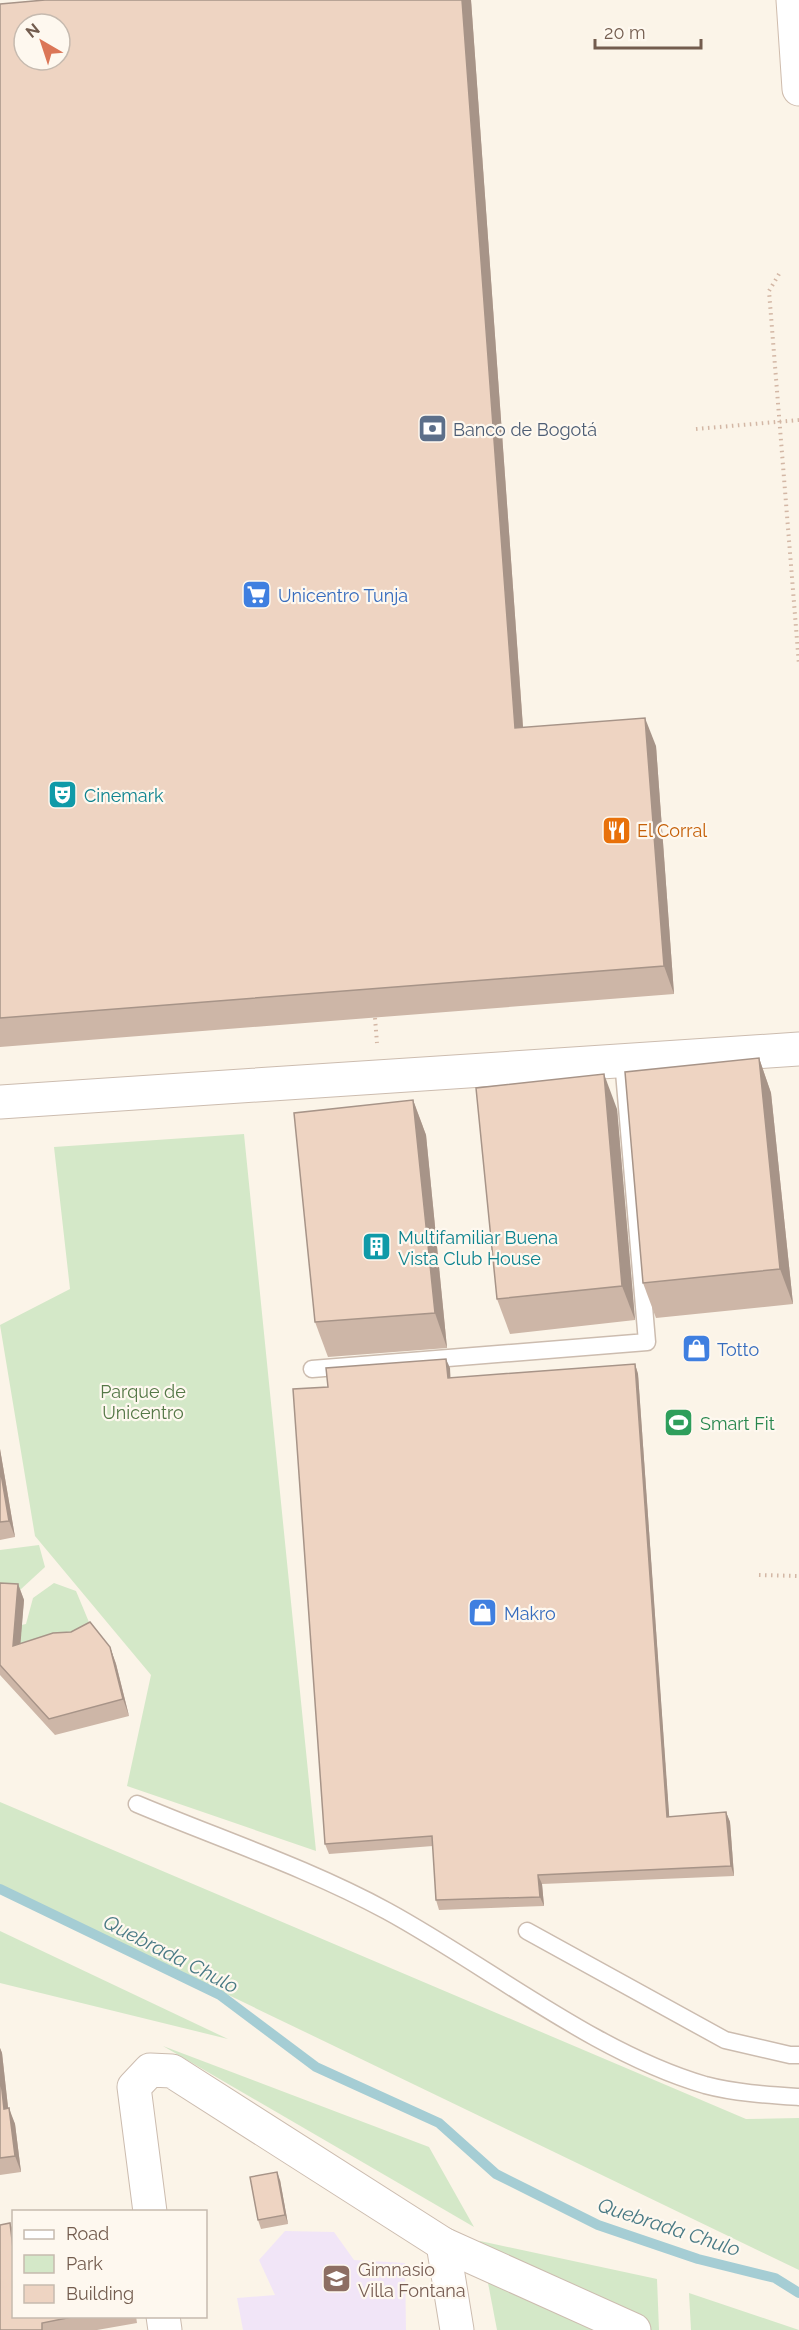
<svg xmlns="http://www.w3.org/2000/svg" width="799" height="2330" viewBox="0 0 799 2330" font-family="Raleway,sans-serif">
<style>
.education{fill:#f1e5f7}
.green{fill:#d4e8c8}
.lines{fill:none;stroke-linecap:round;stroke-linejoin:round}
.stream{stroke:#a5cdd4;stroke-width:10}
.lane-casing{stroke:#ccbcaf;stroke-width:19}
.street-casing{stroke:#ccbcaf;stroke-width:35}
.secondary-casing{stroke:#cfbcad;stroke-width:35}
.path{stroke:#d3b7a5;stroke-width:4;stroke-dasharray:1.5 4.5;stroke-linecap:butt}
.lane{stroke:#fff;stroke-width:16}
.street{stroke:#fff;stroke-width:33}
.secondary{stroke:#fff;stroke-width:33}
.wall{fill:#cdb6a7}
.shaded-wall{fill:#a79488}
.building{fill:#eed4c2;stroke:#a79488;stroke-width:1.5;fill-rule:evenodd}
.labels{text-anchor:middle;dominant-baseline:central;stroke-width:4.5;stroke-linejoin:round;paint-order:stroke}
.service-label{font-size:18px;fill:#4e5e75;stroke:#fef8ef;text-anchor:start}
.shop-label{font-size:18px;fill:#366cbe;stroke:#fef8ef;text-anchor:start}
.culture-label{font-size:18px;fill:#0d838f;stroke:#fef8ef;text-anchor:start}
.food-label{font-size:18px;fill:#c56008;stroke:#fef8ef;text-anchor:start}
.park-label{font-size:18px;fill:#557847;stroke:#fef8ef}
.leisure-label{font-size:18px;fill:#27864d;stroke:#fef8ef;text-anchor:start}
.education-label{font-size:18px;fill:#785e54;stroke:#fef8ef;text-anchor:start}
.water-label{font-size:20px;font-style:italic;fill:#497a85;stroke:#fef8ef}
</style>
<rect width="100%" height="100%" fill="#fbf4e8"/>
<polygon class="education" points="285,2231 334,2232 354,2260 405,2263 406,2330 243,2330 237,2298 275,2295 259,2260"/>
<g class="green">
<polygon points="244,1134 316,1851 127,1786 151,1675 35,1536 0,1325 70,1289 54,1147"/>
<polygon points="39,1545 45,1567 20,1590 0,1589 0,1550"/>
<polygon points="54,1583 76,1591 96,1639 18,1644 12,1627 26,1624 33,1598"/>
<polygon points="0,1802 746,2119 799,2118 799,2270 0,1885"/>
<polygon points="0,1931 228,2039 0,1983"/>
<polygon points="163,2046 429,2147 474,2227"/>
<polygon points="480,2241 657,2279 659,2330 497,2330"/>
<polygon points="689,2293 799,2330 691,2330"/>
</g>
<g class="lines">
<polyline class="stream" points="0,1889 220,1995 316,2067 439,2123 496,2174 598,2225 698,2259 775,2278 799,2293"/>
<defs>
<g id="lane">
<polyline points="312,1369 647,1342 623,1060"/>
<path d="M 137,1804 C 220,1839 308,1868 387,1911 C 488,1966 595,2053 705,2085 C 735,2093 768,2095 799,2097"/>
<polyline points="527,1931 725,2040 790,2055 799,2055"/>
</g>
<g id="street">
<polyline points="0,1102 799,1049"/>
<polyline points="150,2212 134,2087 150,2070 172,2071 443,2244 634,2330"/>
<polyline points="443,2244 457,2330"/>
<polyline points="163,2316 165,2330"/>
</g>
<polyline id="secondary" points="793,0 799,89"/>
</defs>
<use href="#lane" class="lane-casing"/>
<use href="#street" class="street-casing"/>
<use href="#secondary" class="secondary-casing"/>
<g class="path">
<polyline points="779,274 769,291 799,665"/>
<polyline points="696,429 799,420"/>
<polyline points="375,1018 377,1043"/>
<polyline points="759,1575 799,1576"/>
</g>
<use href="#lane" class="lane"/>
<use href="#street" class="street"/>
<use href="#secondary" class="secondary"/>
</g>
<g class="wall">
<polygon points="45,0 471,0 523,727 656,746 674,994 0,1047 0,4"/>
<polygon points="759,1058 771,1093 793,1304 656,1318 643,1283"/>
<polygon points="413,1100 426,1135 447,1348 328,1357 315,1322"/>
<polygon points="617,1109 635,1320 510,1334 497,1299"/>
<polygon points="635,1364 638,1374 669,1817 726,1812 730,1822 734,1876 542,1884 544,1906 439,1910 436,1900 433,1846 329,1854 325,1844 328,1387 450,1368 450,1378"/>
<polygon points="0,1449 15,1537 0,1540"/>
<polygon points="0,1583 18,1584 24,1600 20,1643 110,1647 116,1664 129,1716 55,1735 0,1675"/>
<polygon points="0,2048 2,2053 8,2108 15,2124 21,2172 0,2175"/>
<polygon points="280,2180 288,2224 261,2229 258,2220"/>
<polygon points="10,2223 14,2234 14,2316 136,2316 137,2323 97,2330 0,2330"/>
</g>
<g class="shaded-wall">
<polygon points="462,0 471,0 525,756 515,728"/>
<polygon points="645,718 656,746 674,994 664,966"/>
<polygon points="759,1058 771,1093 793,1304 780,1269"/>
<polygon points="604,1074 617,1109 635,1320 622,1286"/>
<polygon points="413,1100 426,1135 447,1348 435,1313"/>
<polygon points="446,1359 450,1368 451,1388 448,1378"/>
<polygon points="635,1364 638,1374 670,1827 667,1817"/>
<polygon points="0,1449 15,1537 9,1521 0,1468"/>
<polygon points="18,1584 24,1600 19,1662 13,1646"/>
<polygon points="110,1647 116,1664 129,1716 123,1699"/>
<polygon points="726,1812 730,1822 734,1876 731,1866"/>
<polygon points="538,1875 542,1884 544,1906 540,1897"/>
<polygon points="0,2048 2,2053 10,2125 4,2109 0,2072"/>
<polygon points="9,2108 15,2124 21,2172 15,2156"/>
<polygon points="277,2172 280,2180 288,2224 285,2215"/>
<polygon points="10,2223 14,2234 14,2257"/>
</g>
<g class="building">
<path d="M 45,0 L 462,0 L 515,728 L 645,718 L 664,966 L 0,1018 L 0,4 ZM 24,24 L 60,24 L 60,60 L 24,60 Z"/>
<polygon points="759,1058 780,1269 643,1283 625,1072"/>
<polygon points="604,1074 622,1286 497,1299 476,1088"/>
<polygon points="413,1100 435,1313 315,1322 294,1113"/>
<polygon points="446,1359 448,1378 635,1364 667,1817 726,1812 731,1866 538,1875 540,1897 436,1900 432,1836 325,1844 293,1389 328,1387 326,1368"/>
<polygon points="0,1468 9,1521 0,1522"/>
<polygon points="0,1583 18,1584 13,1646 53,1633 71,1632 90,1622 110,1647 123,1699 49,1719 0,1665"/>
<polygon points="0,2072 4,2109 9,2108 15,2156 0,2158"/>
<polygon points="277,2172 285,2215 258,2220 250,2177"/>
<polygon points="10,2223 14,2257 14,2316 77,2316 42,2323 42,2330 0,2330 0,2225"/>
</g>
<defs>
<symbol id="bank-square" viewBox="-11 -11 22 22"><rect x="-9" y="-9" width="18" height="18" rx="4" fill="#5c6f8a" stroke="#fef8ef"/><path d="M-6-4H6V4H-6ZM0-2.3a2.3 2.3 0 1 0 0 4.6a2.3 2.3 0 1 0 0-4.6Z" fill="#fff"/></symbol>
<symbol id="supermarket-square" viewBox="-11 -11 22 22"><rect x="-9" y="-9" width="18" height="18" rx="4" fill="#3f7fe0" stroke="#fef8ef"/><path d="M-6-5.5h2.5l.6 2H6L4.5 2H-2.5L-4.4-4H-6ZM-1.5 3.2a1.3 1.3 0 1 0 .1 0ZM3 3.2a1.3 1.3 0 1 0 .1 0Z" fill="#fff"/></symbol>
<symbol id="theatre-square" viewBox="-11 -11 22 22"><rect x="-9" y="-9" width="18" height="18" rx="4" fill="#0f9aa8" stroke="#fef8ef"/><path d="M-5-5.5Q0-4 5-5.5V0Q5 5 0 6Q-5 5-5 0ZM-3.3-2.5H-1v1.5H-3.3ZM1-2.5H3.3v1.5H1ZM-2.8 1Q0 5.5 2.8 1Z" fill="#fff"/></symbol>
<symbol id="restaurant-square" viewBox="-11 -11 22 22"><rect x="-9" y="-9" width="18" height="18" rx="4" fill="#e8710a" stroke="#fef8ef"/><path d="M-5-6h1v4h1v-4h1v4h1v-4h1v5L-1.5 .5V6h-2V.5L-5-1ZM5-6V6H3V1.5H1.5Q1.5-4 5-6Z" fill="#fff"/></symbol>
<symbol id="building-square" viewBox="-11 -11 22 22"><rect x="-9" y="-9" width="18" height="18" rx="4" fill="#0f9aa8" stroke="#fef8ef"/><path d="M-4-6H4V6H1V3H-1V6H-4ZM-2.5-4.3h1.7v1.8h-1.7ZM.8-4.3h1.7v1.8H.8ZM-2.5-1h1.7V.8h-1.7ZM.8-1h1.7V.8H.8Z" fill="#fff"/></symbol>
<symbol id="shop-square" viewBox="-11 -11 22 22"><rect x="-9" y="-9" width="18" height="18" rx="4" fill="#3f7fe0" stroke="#fef8ef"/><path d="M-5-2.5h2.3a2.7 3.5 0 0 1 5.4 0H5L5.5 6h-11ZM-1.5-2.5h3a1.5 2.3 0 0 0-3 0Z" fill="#fff"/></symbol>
<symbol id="stadium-square" viewBox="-11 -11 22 22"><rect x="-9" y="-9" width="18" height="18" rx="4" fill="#2e9e5b" stroke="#fef8ef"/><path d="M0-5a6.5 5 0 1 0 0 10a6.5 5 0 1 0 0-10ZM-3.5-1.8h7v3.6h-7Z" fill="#fff"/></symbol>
<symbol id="school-square" viewBox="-11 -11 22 22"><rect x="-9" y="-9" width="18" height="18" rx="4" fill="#8d6e63" stroke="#fef8ef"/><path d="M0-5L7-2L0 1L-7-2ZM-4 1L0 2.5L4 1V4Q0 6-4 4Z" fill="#fff"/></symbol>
</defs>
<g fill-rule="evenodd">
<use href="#bank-square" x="416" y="412" width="33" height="33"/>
<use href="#supermarket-square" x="240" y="578" width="33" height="33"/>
<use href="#theatre-square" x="46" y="778" width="33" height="33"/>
<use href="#restaurant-square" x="600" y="814" width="33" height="33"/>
<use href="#building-square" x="360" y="1230" width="33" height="33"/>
<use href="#shop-square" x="680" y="1332" width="33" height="33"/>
<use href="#stadium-square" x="662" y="1406" width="33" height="33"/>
<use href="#shop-square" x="466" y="1596" width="33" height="33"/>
<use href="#school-square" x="320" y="2262" width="33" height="33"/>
</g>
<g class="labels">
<g class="service-label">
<text x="453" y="429">Banco de Bogotá</text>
</g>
<g class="shop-label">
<text x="278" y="595">Unicentro Tunja</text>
<text x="717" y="1349">Totto</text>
<text x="504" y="1613">Makro</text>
</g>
<g class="culture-label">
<text x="84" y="795">Cinemark</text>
<text x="398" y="1237">Multifamiliar Buena<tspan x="398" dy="21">Vista Club House</tspan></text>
</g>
<g class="food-label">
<text x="637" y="830">El Corral</text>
</g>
<g class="park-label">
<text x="143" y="1391">Parque de<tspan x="143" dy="21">Unicentro</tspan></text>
</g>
<g class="leisure-label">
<text x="700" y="1423">Smart Fit</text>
</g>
<g class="education-label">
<text x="358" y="2269">Gimnasio<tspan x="358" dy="21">Villa Fontana</tspan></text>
</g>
<g class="water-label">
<text transform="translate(171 1954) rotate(27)">Quebrada Chulo</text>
<text transform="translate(669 2227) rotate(18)">Quebrada Chulo</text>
</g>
</g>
<rect x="12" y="2210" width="195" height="108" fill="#fef8ef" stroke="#c6baaf" stroke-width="1.5"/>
<rect x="24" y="2230" width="30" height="9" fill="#ffffff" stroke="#c6baaf" stroke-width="1.5"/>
<text x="66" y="2240" font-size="18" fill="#735c4e">Road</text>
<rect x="24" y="2255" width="30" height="18" fill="#d4e8c8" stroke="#c6baaf" stroke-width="1.5"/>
<text x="66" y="2270" font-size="18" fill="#735c4e">Park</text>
<rect x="24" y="2285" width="30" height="18" fill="#eed4c2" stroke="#c6baaf" stroke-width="1.5"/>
<text x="66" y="2300" font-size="18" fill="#735c4e">Building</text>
<g transform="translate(42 42) rotate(321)"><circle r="28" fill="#fef8ef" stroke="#c6baaf" stroke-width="1.5"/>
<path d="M0-4.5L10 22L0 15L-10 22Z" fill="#db7657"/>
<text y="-9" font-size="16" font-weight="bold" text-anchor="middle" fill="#735c4e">N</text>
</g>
<path d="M595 39v9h106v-9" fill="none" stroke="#735c4e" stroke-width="3"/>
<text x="604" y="39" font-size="18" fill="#735c4e" stroke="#fef8ef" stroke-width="4.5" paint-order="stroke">20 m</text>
</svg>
